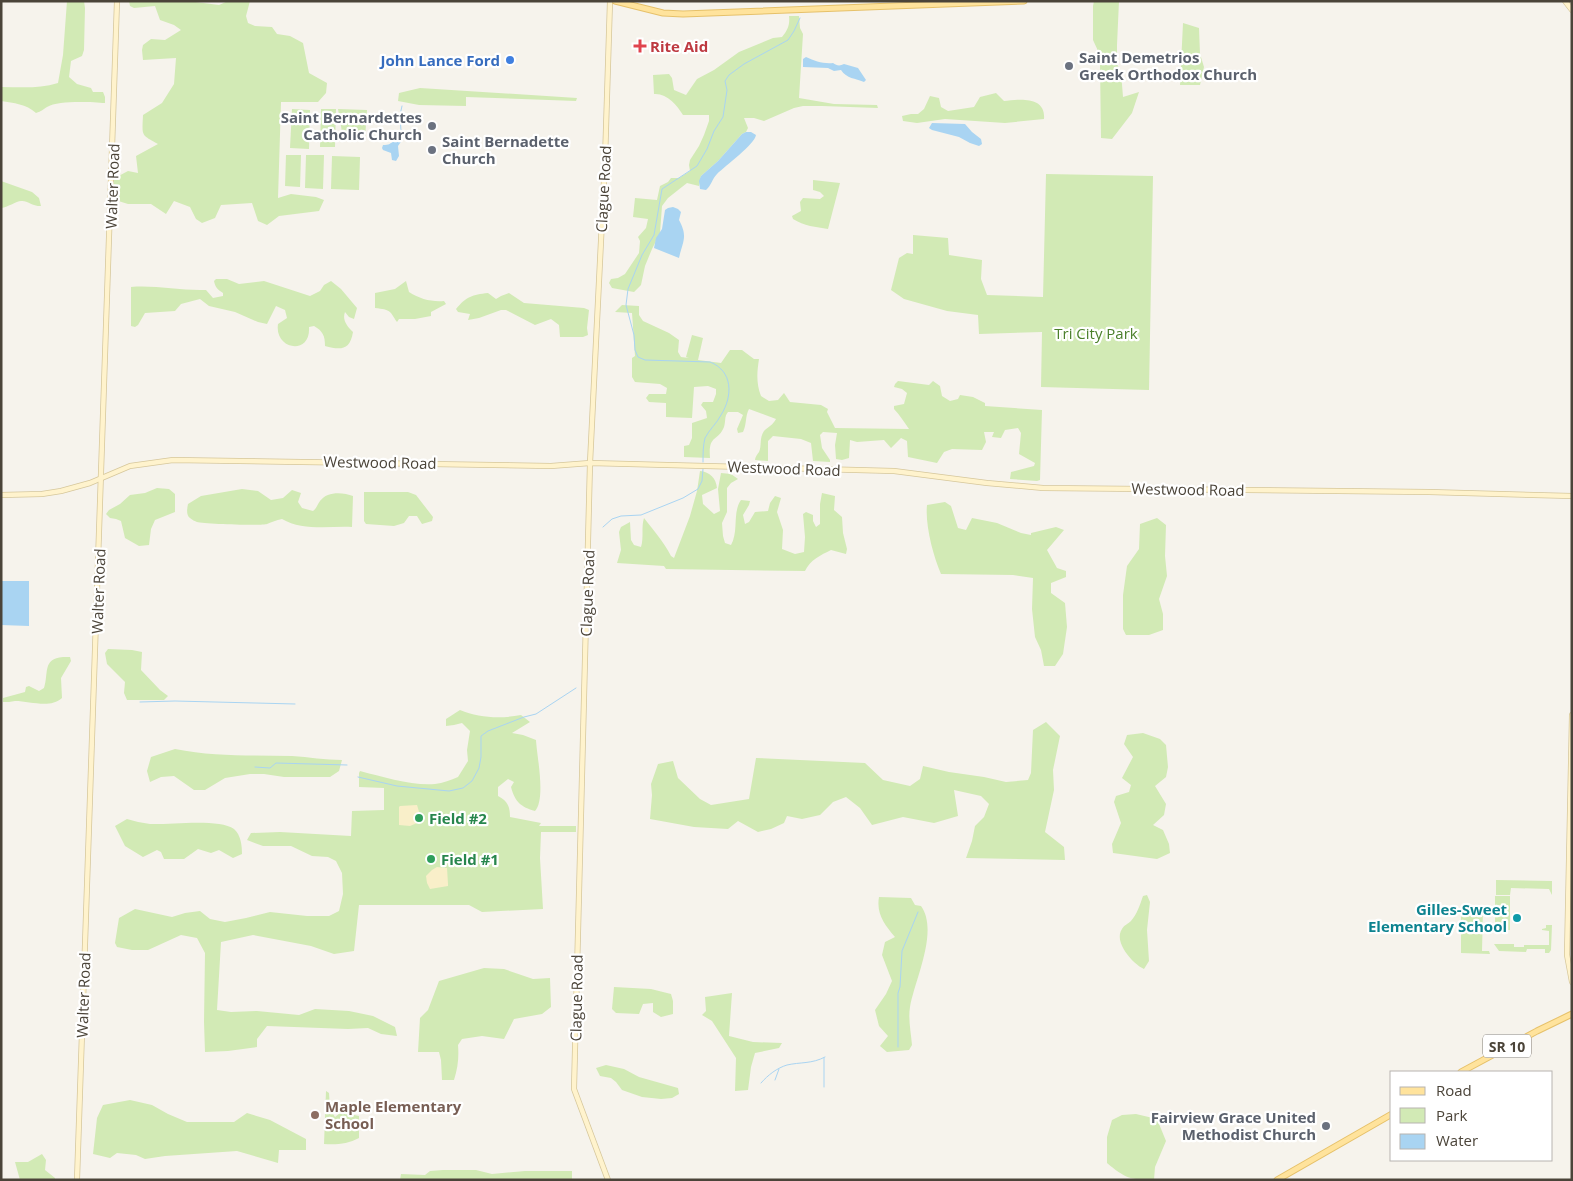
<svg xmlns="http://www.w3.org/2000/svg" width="1573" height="1181" viewBox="0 0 1573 1181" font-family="'Open Sans',sans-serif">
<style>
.green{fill:#d2eab5}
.sand{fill:#f9efc9}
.water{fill:#a9d4f2}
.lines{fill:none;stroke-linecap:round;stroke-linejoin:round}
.stream{stroke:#a9d4f2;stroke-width:1}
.secondary-casing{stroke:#d6c79b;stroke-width:6}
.primary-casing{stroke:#e6c16a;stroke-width:7}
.secondary{stroke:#fff3cd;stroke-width:4.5}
.primary{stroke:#ffe39c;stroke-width:5}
.health-dot{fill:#e0444e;stroke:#fff;stroke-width:2}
.shop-dot{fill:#3f7fe0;stroke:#fff;stroke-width:2}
.worship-dot{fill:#6b7280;stroke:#fff;stroke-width:2}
.leisure-dot{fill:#2e9e5b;stroke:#fff;stroke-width:2}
.culture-dot{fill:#0f9aa8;stroke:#fff;stroke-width:2}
.education-dot{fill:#8d6e63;stroke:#fff;stroke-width:2}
.labels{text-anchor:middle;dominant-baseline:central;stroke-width:4.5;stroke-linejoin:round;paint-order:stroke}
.shield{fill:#fff;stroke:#817c74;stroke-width:1}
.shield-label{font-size:14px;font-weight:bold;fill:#4b4439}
.health-label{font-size:15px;font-weight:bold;fill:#be3a42;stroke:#fff;text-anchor:start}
.worship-label{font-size:15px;font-weight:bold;fill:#5b616d;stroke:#fff;text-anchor:start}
.shop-label{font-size:15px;font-weight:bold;fill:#366cbe;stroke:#fff;text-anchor:end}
.street-label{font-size:15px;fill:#4b4439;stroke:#fff}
.park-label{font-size:15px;fill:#4a7f2a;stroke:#fff}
.leisure-label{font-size:15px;font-weight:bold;fill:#27864d;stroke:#fff;text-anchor:start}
.culture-label{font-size:15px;font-weight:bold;fill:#0d838f;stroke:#fff;text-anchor:end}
.education-label{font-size:15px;font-weight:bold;fill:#785e54;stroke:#fff;text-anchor:start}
</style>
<rect width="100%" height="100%" fill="#f6f3ec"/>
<g class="green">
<path d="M 67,1 L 84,1 L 85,8 L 84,50 L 82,56 L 71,61 L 69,77 L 77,84 L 91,88 L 93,92 L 103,92 L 105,97 L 105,103 C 91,102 58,100 47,107 C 42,110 42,111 36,113 C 26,104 14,103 1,101 L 1,87 C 20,87 39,89 58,83 L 63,55 Z"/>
<path d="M 129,1 L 188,1 L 219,5 L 228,1 L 250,1 L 246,16 L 248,23 L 255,26 L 272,27 L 277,34 L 290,36 L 303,43 L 309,73 L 327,83 L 326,93 L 318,102 L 281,102 L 278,198 L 291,194 L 316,197 L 324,200 L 319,211 L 279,216 L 267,225 L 258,221 L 252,203 L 221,205 L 215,218 L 202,223 L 196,219 L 190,207 L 174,201 L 166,214 L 151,204 L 128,204 L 112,199 L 113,179 L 128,171 L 138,173 L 136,156 L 158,144 C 141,134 142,137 143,115 L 162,103 L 174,84 L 176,58 L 143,60 L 142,50 L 143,45 L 151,39 L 165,40 L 181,30 L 174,25 L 160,20 L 155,6 L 134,8 L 130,6 Z"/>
<polygon points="1094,1 1119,1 1117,45 1117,64 1121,72 1123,97 1139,92 1132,113 1112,139 1101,138 1100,64 1099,53 1093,40 1093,6"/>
<path d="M 789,16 L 799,16 L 800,28 L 803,34 L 799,98 L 834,104 L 877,105 L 878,108 L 822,106 L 803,106 L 794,108 L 764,121 L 754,118 L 744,118 L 748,128 L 746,132 L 742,134 L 718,161 L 701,176 L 699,186 L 687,183 L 668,198 L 662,206 L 660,233 L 652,249 L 645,266 L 641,285 L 634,292 L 612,288 L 609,283 L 611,279 L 618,278 L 625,274 L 639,253 L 640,241 L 638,237 L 646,228 L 648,219 L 633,217 L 635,198 L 657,200 L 660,186 L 668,182 L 671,178 L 679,178 L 690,171 L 689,165 L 690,160 L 699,146 L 704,135 L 709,121 L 709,115 L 683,115 C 677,105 667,93 654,94 L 653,75 L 669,74 L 672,78 L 674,90 L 686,95 L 697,79 L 714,70 L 739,52 L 773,38 L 782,37 C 788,30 790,24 789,16 Z"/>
<polygon points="1183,23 1199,28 1200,54 1204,67 1200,85 1180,85"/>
<polygon points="420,88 577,98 576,101 466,97 466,106 419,105 398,101 399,93"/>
<path d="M 996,93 L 1004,101 C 1020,99 1046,96 1044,119 L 1005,123 L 945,119 L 917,123 L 903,121 L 902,116 L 911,114 L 918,114 L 924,109 L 930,96 L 939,98 L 941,107 L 948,111 L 974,107 L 980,97 Z"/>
<polygon points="292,109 310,110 309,149 290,148"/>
<polygon points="321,109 336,109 335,147 320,147"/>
<polygon points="338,109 367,110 365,139 342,132"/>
<polygon points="286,155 301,155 300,187 285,186"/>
<polygon points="306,155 324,155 323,189 305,188"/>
<polygon points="332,156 360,157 359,190 331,189"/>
<polygon points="1046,174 1153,176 1149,390 1041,387 1042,332 979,334 978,315 947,311 904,299 891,290 899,258 907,253 913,254 913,235 948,238 949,255 982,260 981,279 987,295 1043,297"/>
<path d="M 813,180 L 840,183 L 828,229 C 816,227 804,226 793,219 L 792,216 L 801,211 L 800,202 L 803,198 L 820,199 L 824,196 L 820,192 L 813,190 Z"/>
<path d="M 1,181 L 32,192 L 39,198 L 41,206 C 31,206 27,200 21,201 C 16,201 9,207 1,208 Z"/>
<path d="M 216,279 L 227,279 L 239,284 L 264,281 L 310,296 L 320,291 L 324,285 L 331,281 L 341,289 L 357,308 L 354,319 L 349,317 L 345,312 C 342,320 347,326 353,332 C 350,351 340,350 325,346 C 325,336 323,331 314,326 L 309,327 C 311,356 274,350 278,324 L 287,318 L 285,310 L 276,306 L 267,324 L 258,322 L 235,312 L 209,306 L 200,299 L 181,304 L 175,311 L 145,313 L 138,325 L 135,327 L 131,326 L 131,287 C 156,285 181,291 206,290 L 213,298 L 223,296 L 223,293 C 218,290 215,287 214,281 Z"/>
<path d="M 406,281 L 409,292 C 420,299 431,302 444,301 L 446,304 L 431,312 L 431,316 L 415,319 L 399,319 L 397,322 C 389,310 391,310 375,308 L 375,293 L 395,289 Z"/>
<path d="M 488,293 L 496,299 L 501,296 L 509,293 L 524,303 L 584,308 L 589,310 L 587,328 L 588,335 L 583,337 L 560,337 L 559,325 L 551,319 L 535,325 L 506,310 L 501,310 L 479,318 L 468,320 L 470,314 L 458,312 L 456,309 C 467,296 472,295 488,293 Z"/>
<path d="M 622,305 L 639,306 L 639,315 L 643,321 L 669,333 L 679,340 L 678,352 L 681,357 L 689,358 L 686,357 L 692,335 L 703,338 L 698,360 L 721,363 L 730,350 L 742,350 L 754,359 L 759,359 C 757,372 756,383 761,396 L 769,401 L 778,400 L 784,393 L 790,402 L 821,405 L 828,409 L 827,412 L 835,428 L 909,429 C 904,422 900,415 894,409 L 894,406 L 904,404 L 907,393 L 902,389 L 894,387 L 895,384 L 898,381 L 929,385 L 933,381 L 940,386 L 942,396 L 950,401 L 958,399 L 960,395 L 973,397 L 985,403 L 985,406 L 1042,410 L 1040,480 L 1037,481 L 1010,479 L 1011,472 L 1034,466 L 1035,463 L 1019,454 L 1021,433 L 1018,428 L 1005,430 L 1001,438 L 992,437 L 994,432 L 984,432 L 986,442 L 982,450 L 952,449 L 944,452 L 937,463 L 908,457 L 907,441 L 901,438 L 891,448 L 884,440 L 857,442 L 850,440 L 849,458 L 842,460 L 836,459 L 835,445 L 837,433 L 823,432 L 820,435 L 822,448 L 830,460 L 830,462 L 813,461 L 811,443 L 801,439 L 773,436 L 768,441 L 768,461 L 755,460 C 755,457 757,455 759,452 C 762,446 759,438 764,431 C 768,427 773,425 776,419 L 749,409 C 745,416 747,424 743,432 L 738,433 L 737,429 L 743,415 L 738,412 L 728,412 C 724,417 726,421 724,427 C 718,442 708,434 710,458 L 684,457 L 684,446 L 689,445 L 692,438 L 692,423 L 707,418 L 706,411 L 701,405 L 703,402 L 713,402 L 716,394 L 716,389 L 708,386 L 694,387 L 692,418 L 666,417 L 666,403 L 649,402 L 646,398 L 649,394 L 666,394 L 667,388 L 660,384 L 635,382 L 632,377 L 632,358 L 635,356 L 632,313 L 615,312 Z"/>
<path d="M 700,471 C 710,472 716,478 717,488 L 702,495 L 703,504 L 714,514 L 720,511 L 718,489 L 721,473 L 731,474 L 738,479 L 731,483 L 727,488 L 727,512 L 722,523 L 723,536 L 725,543 L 731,545 C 739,531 732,513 741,500 L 750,501 L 749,505 L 743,515 L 745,524 L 749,522 L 755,512 L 768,511 L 770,503 L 775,496 L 781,498 L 777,512 L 783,530 L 782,549 L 795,554 L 804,552 L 805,537 L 803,514 L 806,512 L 813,515 L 813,521 L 816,527 L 820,524 L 820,504 L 822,493 L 835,496 L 834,510 L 842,517 L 843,533 L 847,549 L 846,554 L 831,550 C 821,555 810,560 805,571 L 666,569 L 664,566 L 617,563 L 621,550 L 619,532 L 621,527 L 630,522 L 631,540 L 634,545 L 641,547 C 644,537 641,527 644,518 C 654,531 663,541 671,556 L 674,558 L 690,516 L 697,491 Z"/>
<polygon points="157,488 169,489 175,494 175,512 155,520 151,529 149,545 139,546 125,538 121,521 116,519 110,518 106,514 109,510 120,504 130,495 145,493"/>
<path d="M 242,489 L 258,491 L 271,500 L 283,498 L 292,490 L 301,493 L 298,502 L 302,508 L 313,511 C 317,508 317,505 320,501 C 327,491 343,492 353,496 L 352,527 C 329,526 302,531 282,519 C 276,520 272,522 267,524 C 262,526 204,524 197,522 C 195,521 192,520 190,518 C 186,515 187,509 188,504 L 201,496 Z"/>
<polygon points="364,492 408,492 416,495 433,517 432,521 422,524 417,516 409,516 404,523 394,526 366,524 364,521"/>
<path d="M 945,502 L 951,506 L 958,528 L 966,530 L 972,518 L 997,523 L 1021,533 L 1031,535 L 1031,533 L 1056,527 L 1064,530 L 1047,550 L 1057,568 L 1066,571 L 1066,577 L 1051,583 L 1051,593 L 1065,603 L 1067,627 L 1063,654 L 1055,666 L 1044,666 L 1041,650 L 1035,637 L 1032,609 L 1033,578 L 1013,575 L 941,574 C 933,555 925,525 927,505 Z"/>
<polygon points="1157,518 1166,525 1165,556 1167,576 1159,599 1163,614 1163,630 1149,635 1126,635 1123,629 1123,595 1127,566 1139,549 1140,524"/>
<polygon points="108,649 132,650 142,652 141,670 160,690 168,696 164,700 127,700 124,693 125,682 107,664 105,653"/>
<path d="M 63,657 L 70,657 L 71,661 L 61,678 L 62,698 C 50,709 30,701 15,701 C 11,702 7,702 3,702 L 3,698 L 25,692 L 26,687 L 29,686 L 39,691 L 44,688 C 49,673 42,659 63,657 Z"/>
<path d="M 460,710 C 479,718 501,719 521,715 L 530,722 L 512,733 L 523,735 L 536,740 C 537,757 546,799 535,811 C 521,807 515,802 511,787 L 514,782 L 508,779 L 498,787 L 498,796 C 508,801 510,807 510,817 L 541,823 L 539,826 L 576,826 L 576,832 L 541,832 L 540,858 L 543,909 L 482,912 L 469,905 L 359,905 L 354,951 L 334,954 L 311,946 L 253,935 L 221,942 L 217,1010 L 231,1012 L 257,1011 L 299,1015 L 315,1009 L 349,1011 L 373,1016 L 395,1027 L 397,1036 L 381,1034 L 368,1028 L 348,1029 L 267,1026 L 257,1039 L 257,1047 L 228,1051 L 205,1052 L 204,1022 L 205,953 L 197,938 L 181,935 L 148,950 L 132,950 L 117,947 L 115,943 L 119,918 L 135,909 L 172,917 L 185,913 L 200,911 L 210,919 L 225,922 L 246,918 L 270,912 L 307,916 L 329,916 L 339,911 L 343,894 L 342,873 L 336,861 L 328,857 L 312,856 L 291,846 L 263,846 L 247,840 L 251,833 L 280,832 L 351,836 L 352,811 L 384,810 L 384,788 L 359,787 L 359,773 L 360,771 C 383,777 413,786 435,784 C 443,783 451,780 458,777 L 468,761 L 467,750 L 470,731 L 462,723 L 454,725 L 446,726 L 446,719 Z"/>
<polygon points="1046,722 1060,736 1053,770 1054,790 1045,832 1064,847 1065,860 966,858 972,841 975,826 984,817 989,804 981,796 954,790 958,816 934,823 903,817 872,825 860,808 846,797 833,802 820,815 802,819 787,816 784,823 771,829 758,832 738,821 728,829 694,827 650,819 652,795 651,784 658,764 673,761 678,778 700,799 711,805 749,799 756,758 865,763 883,780 910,786 920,779 923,766 949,772 984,777 1006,782 1028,780 1031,773 1033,730"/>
<polygon points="1143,733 1160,739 1166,745 1168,767 1166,777 1155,786 1166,804 1164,815 1153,825 1163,830 1169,844 1170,853 1157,859 1113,853 1112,844 1121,823 1114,802 1116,796 1129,792 1131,785 1122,778 1133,757 1124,744 1127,735"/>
<path d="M 175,749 C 214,757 253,755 292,756 C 309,757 325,760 342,760 L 339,771 L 330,777 L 284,777 L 264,774 L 250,774 L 225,778 L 205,790 L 194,790 L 174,776 L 161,777 L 150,782 L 147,771 L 151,757 Z"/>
<path d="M 127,819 C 134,821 142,823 150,824 C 169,825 219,818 234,829 C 241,835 242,846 242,854 L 233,858 L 219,850 L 211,853 L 198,849 L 184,859 L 164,859 L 161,852 L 157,850 L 143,857 L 125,846 L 115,826 Z"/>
<polygon points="1496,880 1552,881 1552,895 1549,889 1511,888 1510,895 1496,895"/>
<path d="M 1147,895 L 1150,902 L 1147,930 L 1149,961 L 1144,969 C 1133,964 1113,942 1122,929 C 1124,925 1128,924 1131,921 C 1137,914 1140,905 1143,896 Z"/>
<rect x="1495" y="896" width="15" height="34"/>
<path d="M 879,897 L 911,898 L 915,905 L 921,906 C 939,931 915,979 910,1007 C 908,1019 911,1033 912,1045 L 909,1050 L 887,1052 L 880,1046 L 888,1036 L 879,1026 L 875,1010 L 886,994 L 892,981 L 882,955 L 885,942 L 895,937 C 885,925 876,914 879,897 Z"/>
<polygon points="1461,908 1464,908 1464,912 1479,912 1479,909 1483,909 1482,951 1489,951 1490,954 1461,953"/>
<polygon points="1546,925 1552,925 1551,950 1549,953 1545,953 1545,949 1527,949 1526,952 1499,951 1494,944 1514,944 1514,947 1524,947 1524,945 1549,945 1549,931 1542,930 1542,929 1546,928"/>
<path d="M 484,968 L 504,969 L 533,979 L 550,978 L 551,1007 L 542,1014 L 514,1019 L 504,1039 L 482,1036 L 462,1039 L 458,1045 C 459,1057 458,1068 454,1080 L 442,1080 L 441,1060 L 439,1052 L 418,1052 L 420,1018 L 428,1010 L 439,981 Z"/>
<polygon points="614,987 651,989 671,994 673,1001 673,1014 661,1017 653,1012 653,1003 643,1004 639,1014 616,1013 612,1009"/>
<polygon points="732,993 729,1036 753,1042 782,1043 779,1048 755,1053 751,1067 748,1090 735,1091 736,1058 712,1021 702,1015 706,1011 705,997"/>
<polygon points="606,1065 624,1069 639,1077 678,1088 679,1094 672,1098 661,1099 642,1097 622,1090 616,1082 611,1078 600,1076 596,1068"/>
<path d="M 326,1091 L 329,1093 L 330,1109 L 335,1117 L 340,1113 L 341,1106 L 344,1106 L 350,1114 L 359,1116 L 359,1138 C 348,1144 336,1145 324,1144 Z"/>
<polygon points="130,1100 152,1105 168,1114 187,1122 234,1122 247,1113 270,1120 306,1139 306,1150 279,1150 278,1163 237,1151 165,1156 145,1159 136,1155 117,1153 110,1158 93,1154 97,1118 103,1105"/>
<path d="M 1136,1114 L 1157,1119 L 1166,1141 L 1155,1167 L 1154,1180 C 1130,1180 1125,1178 1107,1163 L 1107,1137 L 1112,1120 L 1122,1115 Z"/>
<polygon points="42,1154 46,1160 45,1170 55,1178 55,1180 20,1180 15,1162 28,1162"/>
<polygon points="443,1170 476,1170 492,1174 525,1171 572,1171 572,1180 400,1180 401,1174 425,1175 430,1171"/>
</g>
<g class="sand">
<polygon points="417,805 420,815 417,823 410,826 399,825 399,807 400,806"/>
<polygon points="437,867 447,868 448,884 448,886 430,889 427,883 426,876 432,870"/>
</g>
<g class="water">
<path d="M 806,57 C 815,61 823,64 833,63 C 837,66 840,66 844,64 L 858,68 L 866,80 L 864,82 C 855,78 847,79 841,70 L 834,71 L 828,68 L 803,67 L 803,59 Z"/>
<polygon points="932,123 965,124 972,132 981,139 982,144 979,146 970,143 959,137 932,130 929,128"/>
<path d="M 399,131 L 402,131 L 405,136 L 398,146 L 399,156 L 396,161 L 392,160 L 391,153 L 383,150 L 382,148 L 383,145 C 395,145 392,139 399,131 Z"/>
<path d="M 746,132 L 751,132 L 756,135 C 755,144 725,166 717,174 C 712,179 711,186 706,190 L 700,189 L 699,181 L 701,176 L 718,161 L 742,134 Z"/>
<path d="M 673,207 L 678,209 L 681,212 L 679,220 C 688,237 683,240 679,258 L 654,248 L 656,238 L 662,229 L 665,210 L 668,208 Z"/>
<polygon points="1,581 29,581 29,626 1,625"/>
</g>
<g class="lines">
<g class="stream">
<polyline points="401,131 400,115 402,106"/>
<path d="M 703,462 C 703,455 703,445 705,438 C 709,430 717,423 721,415 C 733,396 733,371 710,362 L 645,360 L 638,357 L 635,350 L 634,335 L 626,305 L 628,289 L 642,255 L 654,235 L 662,189 L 697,166 L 707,149 L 714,131 L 723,117 L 727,90 L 725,81 L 729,75 L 744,64 L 788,40 L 794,31 L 800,18"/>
<polyline points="603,527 612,519 621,516 641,515 683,498 698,489 702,481 703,469"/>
<polyline points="140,702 175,701 295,704"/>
<polyline points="255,767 270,768 276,763 347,765"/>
<polyline points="358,777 397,786 449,791 463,788 472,781 479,768 481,757 481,736 488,731 524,717 536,714 576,688"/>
<polyline points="898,1047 898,993 900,987 902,951 918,912"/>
<polyline points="775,1080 779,1069"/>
<path d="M 761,1083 C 768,1075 777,1068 787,1065 C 800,1062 812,1064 825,1057"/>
<polyline points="824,1087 824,1058"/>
</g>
<defs>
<g id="secondary">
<polyline points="1565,1 1572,10"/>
<polyline points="1,495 42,494 61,491 90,483 130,466 173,460 551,466 590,463 894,471 987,483 1043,488 1429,492 1572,496"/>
<polyline points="1572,715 1567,955 1572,982"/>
<polyline points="77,1180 117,1"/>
<polyline points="608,1180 574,1089 590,463 605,160 610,1"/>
</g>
<g id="primary">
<polyline points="615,1 663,13 683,14 1024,1"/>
<polyline points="1461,1072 1537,1031 1572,1014"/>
<polyline points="1277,1180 1392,1114"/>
</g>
</defs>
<use href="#secondary" class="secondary-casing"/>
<use href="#primary" class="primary-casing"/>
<use href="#secondary" class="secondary"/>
<use href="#primary" class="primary"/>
</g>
<path class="health-dot" d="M637.5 38.5h5v5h5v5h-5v5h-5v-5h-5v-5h5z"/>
<circle class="shop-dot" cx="510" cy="60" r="5"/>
<g class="worship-dot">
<circle cx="1069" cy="66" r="5"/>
<circle cx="432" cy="126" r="5"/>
<circle cx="432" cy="150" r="5"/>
<circle cx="1326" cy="1126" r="5"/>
</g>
<g class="leisure-dot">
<circle cx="419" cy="818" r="5"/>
<circle cx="431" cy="859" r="5"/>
</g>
<circle class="culture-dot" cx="1517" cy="918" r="5"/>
<circle class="education-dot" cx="315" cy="1115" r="5"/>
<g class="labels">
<rect class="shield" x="1483" y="1034.5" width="48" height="23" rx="4"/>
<g class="shield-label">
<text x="1507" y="1046">SR 10</text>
</g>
<g class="health-label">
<text x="650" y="46">Rite Aid</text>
</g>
<g class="worship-label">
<text x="1079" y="57">Saint Demetrios<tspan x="1079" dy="17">Greek Orthodox Church</tspan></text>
<text x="422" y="117" text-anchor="end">Saint Bernardettes<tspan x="422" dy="17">Catholic Church</tspan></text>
<text x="442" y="141">Saint Bernadette<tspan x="442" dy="17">Church</tspan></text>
<text x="1316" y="1117" text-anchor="end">Fairview Grace United<tspan x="1316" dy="17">Methodist Church</tspan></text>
</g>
<g class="shop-label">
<text x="500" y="60">John Lance Ford</text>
</g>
<g class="street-label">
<text transform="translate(112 186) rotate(-88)">Walter Road</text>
<text transform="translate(603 189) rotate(-87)">Clague Road</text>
<text transform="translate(380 462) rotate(1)">Westwood Road</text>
<text transform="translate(784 468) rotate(2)">Westwood Road</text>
<text transform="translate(1188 489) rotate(1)">Westwood Road</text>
<text transform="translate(98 591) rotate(-88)">Walter Road</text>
<text transform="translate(587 593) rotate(-88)">Clague Road</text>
<text transform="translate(83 995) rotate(-88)">Walter Road</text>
<text transform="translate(576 998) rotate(-89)">Clague Road</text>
</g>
<g class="park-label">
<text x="1096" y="333">Tri City Park</text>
</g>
<g class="leisure-label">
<text x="429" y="818">Field #2</text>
<text x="441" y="859">Field #1</text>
</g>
<g class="culture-label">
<text x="1507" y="909">Gilles-Sweet<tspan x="1507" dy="17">Elementary School</tspan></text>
</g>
<g class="education-label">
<text x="325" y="1106">Maple Elementary<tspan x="325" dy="17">School</tspan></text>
</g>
</g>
<rect width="1573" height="1181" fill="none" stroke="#4b4439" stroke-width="5"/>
<rect x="1390" y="1071" width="162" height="90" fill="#ffffff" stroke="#b7b4b0"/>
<rect x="1400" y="1087" width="25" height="8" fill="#ffe39c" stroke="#b7b4b0"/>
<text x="1436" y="1096" font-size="15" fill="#4b4439">Road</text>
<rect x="1400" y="1108" width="25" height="15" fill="#d2eab5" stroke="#b7b4b0"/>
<text x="1436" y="1121" font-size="15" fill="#4b4439">Park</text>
<rect x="1400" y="1134" width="25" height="15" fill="#a9d4f2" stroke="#b7b4b0"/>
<text x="1436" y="1146" font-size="15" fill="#4b4439">Water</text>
</svg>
